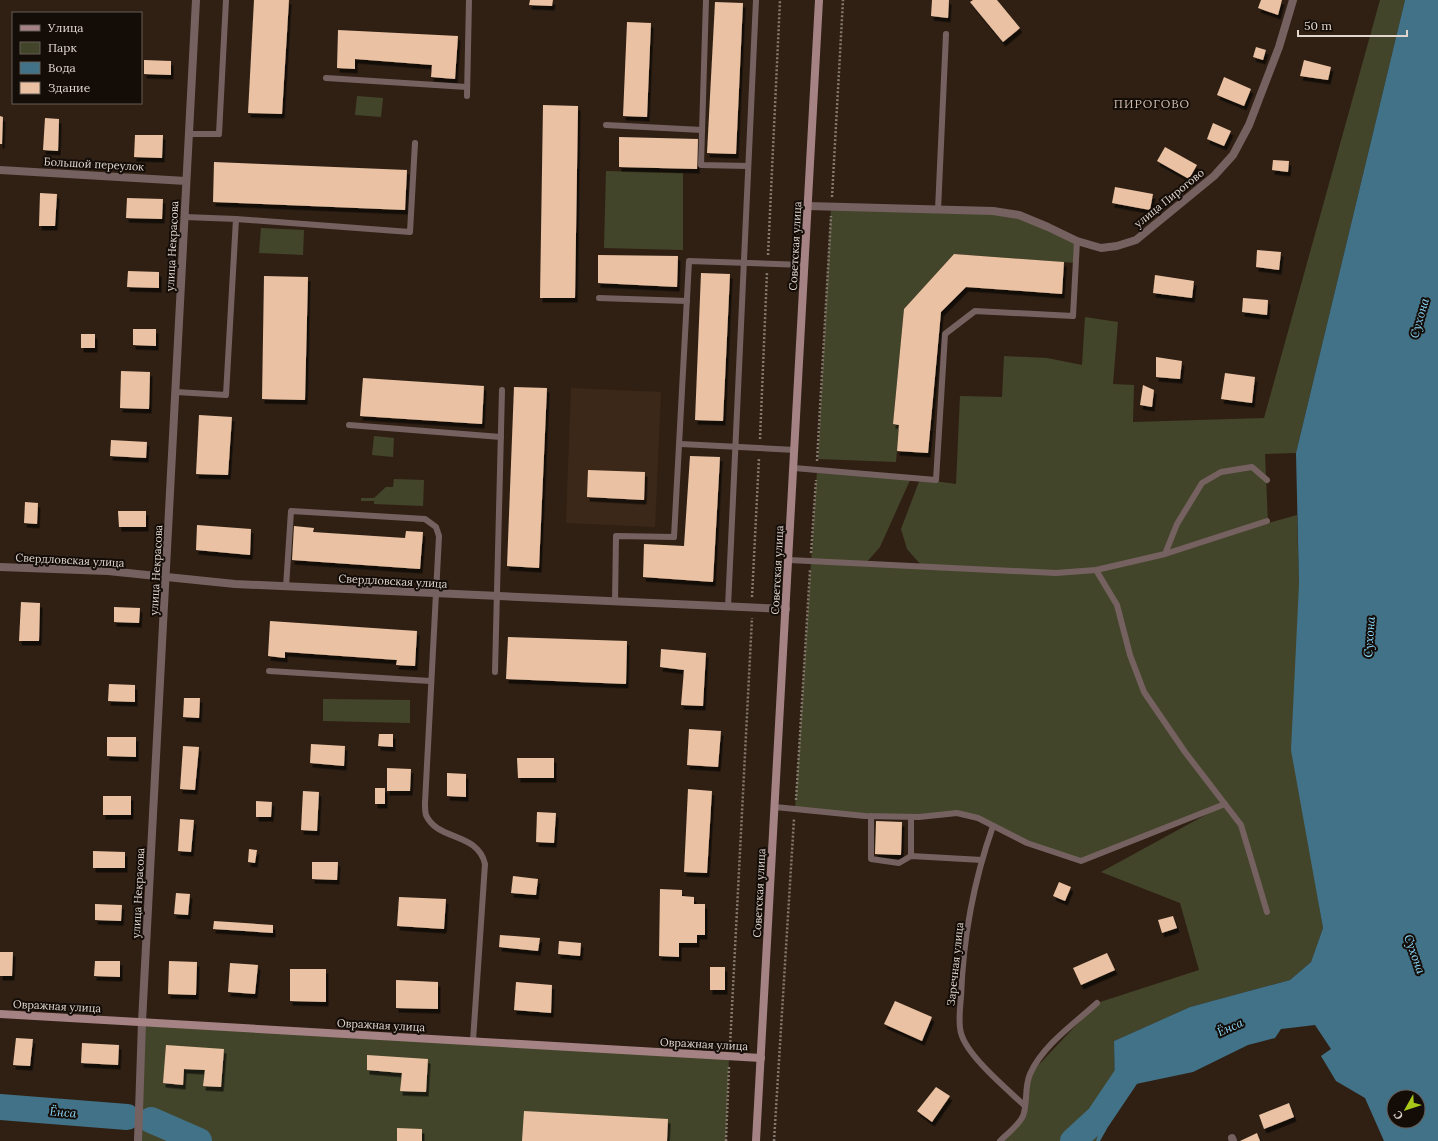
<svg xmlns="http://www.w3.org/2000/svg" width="1438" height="1141" viewBox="0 0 1438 1141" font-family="Lora,serif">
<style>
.built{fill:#3c2818}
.green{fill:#43452a}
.water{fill:#427288;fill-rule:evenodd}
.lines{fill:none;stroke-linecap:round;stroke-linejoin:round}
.river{stroke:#427288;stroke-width:26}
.building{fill:#eac2a3;filter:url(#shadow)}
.path{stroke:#85786e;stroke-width:2.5;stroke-dasharray:2 2;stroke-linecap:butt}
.lane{stroke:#766161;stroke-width:6}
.street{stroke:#766161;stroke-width:8}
.secondary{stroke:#a58384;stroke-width:8}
.labels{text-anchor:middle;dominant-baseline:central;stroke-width:4;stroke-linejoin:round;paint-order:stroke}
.street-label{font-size:11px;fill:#e0d6ce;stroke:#130c07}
.neighbourhood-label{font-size:12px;letter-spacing:1px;fill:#d1bcad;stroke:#130c07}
.water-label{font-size:12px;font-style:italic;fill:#8ddbff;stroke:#130c07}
</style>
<defs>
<filter id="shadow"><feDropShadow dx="2.5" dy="4.5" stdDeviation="0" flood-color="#0009"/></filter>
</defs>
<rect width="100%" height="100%" fill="#302014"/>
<polygon class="built" points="571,388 661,392 655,527 566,523"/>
<g class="green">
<polygon points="1380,0 1405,0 1296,453 1265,454 1268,523 1297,515 1299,584 1313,869 1323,928 1311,962 1290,980 1190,1007 1114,1041 1115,1095 1099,1117 1101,1124 1096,1141 1000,1141 1019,1123 1030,1074 1097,1003 1199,970 1180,903 1101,872 1220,807 1081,861 957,813 919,817 795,810 817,470 911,478 880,547 866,563 922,566 907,549 901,529 920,479 956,484 960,396 1002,397 1004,356 1047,358 1082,365 1085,317 1118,322 1113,384 1134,385 1133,422 1264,418"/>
<polygon points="357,96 383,98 381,117 355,115"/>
<polygon points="606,171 683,173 683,250 604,248"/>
<polygon points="831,207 1019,215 1077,241 1076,263 954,254 904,309 893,424 899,425 896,462 818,459"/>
<polygon points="261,228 304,230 303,255 259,253"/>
<polygon points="374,436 394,438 393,457 372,455"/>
<polygon points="394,479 424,480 423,506 374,504 374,501 361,501 361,498 374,498 386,487 393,487"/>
<polygon points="323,699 410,700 410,723 323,721"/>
<polygon points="142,1022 729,1056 726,1141 138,1141"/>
</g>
<path class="water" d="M 1405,0 L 1438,0 L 1438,1141 L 1384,1141 L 1365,1098 L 1336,1081 L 1321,1056 L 1331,1049 L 1315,1025 L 1281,1029 L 1275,1038 L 1248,1045 L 1193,1072 L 1136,1084 L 1127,1093 L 1100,1141 L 1096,1141 L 1101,1124 L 1099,1117 L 1115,1095 L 1114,1041 L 1190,1007 L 1290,980 L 1311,962 L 1323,928 L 1291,750 L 1299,584 L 1296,453 ZM 1394,1097 L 1418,1097 L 1418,1121 L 1394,1121 Z"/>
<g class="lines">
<g class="river">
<polyline points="0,1107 127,1117"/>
<polyline points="151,1120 199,1141"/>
<polyline points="1073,1141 1099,1117 1130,1071 1138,1068"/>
</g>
</g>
<g class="building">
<polygon points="254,0 289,0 282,114 248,113"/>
<polygon points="530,0 553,0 552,6 529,5"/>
<polygon points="932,0 949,0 948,18 931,16"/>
<polygon points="973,0 997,0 1020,28 1003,42 970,2"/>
<polygon points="1261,0 1282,0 1278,15 1258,8"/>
<polygon points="715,2 743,3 736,154 707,153"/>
<polygon points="627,22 651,23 647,117 623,116"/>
<polygon points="338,30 458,36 455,79 431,77 432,65 355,59 355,69 337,68"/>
<polygon points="1256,47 1266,50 1263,60 1253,57"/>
<polygon points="144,60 171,61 171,75 144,74"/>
<polygon points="1304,60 1331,67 1328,80 1300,76"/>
<polygon points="1224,77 1251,89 1244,106 1217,95"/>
<polygon points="543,105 578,106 575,298 540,298"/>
<polygon points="0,116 3,117 2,144 0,144"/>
<polygon points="45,118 59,119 58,151 43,150"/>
<polygon points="1213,123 1231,131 1224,146 1207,139"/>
<polygon points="135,135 163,135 162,158 134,157"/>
<polygon points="619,137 698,139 697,169 619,167"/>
<polygon points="1165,147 1197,165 1189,179 1157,161"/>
<polygon points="1273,160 1289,161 1288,172 1272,170"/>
<polygon points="214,162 407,170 405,210 213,202"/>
<polygon points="1115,187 1153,194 1150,210 1112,203"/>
<polygon points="40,193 57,194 55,226 39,226"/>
<polygon points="127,198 163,199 162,219 126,218"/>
<polygon points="1257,250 1281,252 1279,270 1256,267"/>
<polygon points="954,254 1064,262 1062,294 966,287 941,312 928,453 897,451 899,425 893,424 904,309"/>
<polygon points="598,255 678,256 677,287 598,283"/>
<polygon points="128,271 159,272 159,288 127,287"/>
<polygon points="701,273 730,274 723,421 695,420"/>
<polygon points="1155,275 1194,281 1192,298 1153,293"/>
<polygon points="264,276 308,277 305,400 262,399"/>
<polygon points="1243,298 1268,300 1267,315 1242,312"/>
<polygon points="133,329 156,329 156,346 133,345"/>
<rect x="81" y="334" width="14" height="14"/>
<polygon points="1156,357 1182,361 1180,379 1156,377"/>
<polygon points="121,371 150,372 149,409 120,408"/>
<polygon points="1225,373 1255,377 1252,403 1221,399"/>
<polygon points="363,378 484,386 482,424 360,416"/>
<polygon points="1143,385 1154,390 1152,407 1140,405"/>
<polygon points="514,387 547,388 539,568 507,566"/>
<polygon points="199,415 232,417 228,475 196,474"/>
<polygon points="111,440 147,442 146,458 110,456"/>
<polygon points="690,456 720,457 713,582 643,577 644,544 684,546"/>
<polygon points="588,470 645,472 644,500 587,497"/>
<polygon points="25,502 38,503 37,524 24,523"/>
<polygon points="118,511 146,511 146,527 119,527"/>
<polygon points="197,525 251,529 250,555 196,550"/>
<polygon points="294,526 314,528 313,532 405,538 406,531 423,532 420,569 292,560"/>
<polygon points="21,602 40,603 39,641 19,641"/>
<polygon points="114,607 140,608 139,623 114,622"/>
<polygon points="270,621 417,631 415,666 396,665 397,660 285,652 285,658 268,656"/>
<polygon points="508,637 627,641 626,684 506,679"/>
<polygon points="661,649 706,653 703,706 681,705 684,670 660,667"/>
<polygon points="109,684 135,685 135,702 108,701"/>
<polygon points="184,698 200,698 199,718 183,717"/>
<polygon points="689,729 721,731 718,767 687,765"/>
<polygon points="379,734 393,734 393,747 378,746"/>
<polygon points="107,737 136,737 136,757 107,756"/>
<polygon points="311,744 345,746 344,766 310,763"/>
<polygon points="183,746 199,747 195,790 180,789"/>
<polygon points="517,758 554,758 554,778 518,778"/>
<polygon points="387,768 411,769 410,791 387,791"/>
<polygon points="447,773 466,774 466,797 447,796"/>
<rect x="375" y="788" width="10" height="16"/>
<polygon points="688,789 712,791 707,873 684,872"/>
<polygon points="303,791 319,792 317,831 301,830"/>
<rect x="103" y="796" width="28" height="19"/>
<polygon points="256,801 272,802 271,817 256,817"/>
<polygon points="537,812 556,813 554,843 536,842"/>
<polygon points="180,819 194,820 191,852 178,851"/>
<polygon points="876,821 902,822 901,855 875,854"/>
<polygon points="249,849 257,850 255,863 248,862"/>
<polygon points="93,851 125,852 125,868 93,868"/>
<polygon points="312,862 338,862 337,880 312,879"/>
<polygon points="513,876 538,879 536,895 511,893"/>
<polygon points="1059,882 1071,887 1065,901 1053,896"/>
<polygon points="660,889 682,890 682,896 694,897 694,904 705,904 705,935 697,935 697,943 679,943 679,957 659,956"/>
<polygon points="176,893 190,894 188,915 174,914"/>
<polygon points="399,897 446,899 444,929 397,926"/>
<polygon points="95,904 122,905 121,921 95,920"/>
<polygon points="1173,916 1177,928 1162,933 1158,920"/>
<polygon points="214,921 273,925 273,933 213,929"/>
<polygon points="500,935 540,938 538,951 499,947"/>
<polygon points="559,941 581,943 580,956 558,954"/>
<polygon points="0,952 13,952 12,976 0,976"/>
<polygon points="1107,953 1115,970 1081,985 1073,968"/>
<polygon points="95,961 120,961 120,977 94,976"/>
<polygon points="169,961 197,962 196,995 168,994"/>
<polygon points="230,963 258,965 255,994 228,992"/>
<rect x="710" y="967" width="15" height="23"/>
<polygon points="290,969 326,969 326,1002 290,1001"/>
<polygon points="396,980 438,982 438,1009 396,1008"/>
<polygon points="516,982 552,985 551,1013 514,1010"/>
<polygon points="895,1001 932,1017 922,1041 884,1024"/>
<polygon points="16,1038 33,1039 30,1066 13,1065"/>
<polygon points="82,1043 119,1045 118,1065 81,1063"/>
<polygon points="166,1045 224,1049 221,1087 203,1086 205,1070 184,1069 183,1085 163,1083"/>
<polygon points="367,1055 428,1059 426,1092 400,1091 402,1073 367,1070"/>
<polygon points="936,1087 950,1096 932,1122 917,1111"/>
<polygon points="1289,1103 1294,1117 1264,1129 1259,1115"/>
<polygon points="524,1111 668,1119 667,1141 522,1141"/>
<polygon points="397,1128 422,1129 422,1141 397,1141"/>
<polygon points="1257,1133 1260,1141 1240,1141"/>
</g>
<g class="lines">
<g class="path">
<polyline points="832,197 843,0"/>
<polyline points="768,255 780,0"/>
<polyline points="760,439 767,272"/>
<polyline points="817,461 831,216"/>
<polyline points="811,553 816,480"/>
<polyline points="752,597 759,458"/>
<polyline points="796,800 810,570"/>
<polyline points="730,1046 752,618"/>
<polyline points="726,1141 729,1067"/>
<polyline points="774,1141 794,819"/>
</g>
<g class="lane">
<polyline points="706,0 701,165 748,166"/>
<polyline points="326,78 467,87"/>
<polyline points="467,96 469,0"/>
<polyline points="606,125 702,130"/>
<polyline points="189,134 219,134 226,0"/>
<polyline points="938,210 946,34"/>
<polyline points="236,219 410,232 415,143"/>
<polyline points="599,298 687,301"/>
<polyline points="176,392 226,395 236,219 185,217"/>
<polyline points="349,425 501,437"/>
<polyline points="681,444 795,450"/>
<polyline points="794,468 936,480 945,334 975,311 1073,316 1077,241"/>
<polyline points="1165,554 1177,524 1202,483 1221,472 1252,467 1267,480"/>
<polyline points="789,560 1056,573 1096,570 1165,554 1267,521"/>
<polyline points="1096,570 1117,605 1130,655 1144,692 1185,752 1241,825 1267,912"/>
<path d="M 286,587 L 291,511 L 425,519 L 436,527 L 439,536 L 425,803 C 425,806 425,812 426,815 C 437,841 478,832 485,864 L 473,1041"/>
<polyline points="615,602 616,536 674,537 689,261 805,265"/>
<polyline points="728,607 756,0"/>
<polyline points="269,671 430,681"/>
<polyline points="495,672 502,390"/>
<polyline points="775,807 865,816 919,817 957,813 978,818 1027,843 1081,861 1225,804"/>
<polyline points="871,816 871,859 899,863 911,856 982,860"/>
<polyline points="911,817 911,856"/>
<path d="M 993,826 C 974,880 963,939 961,997 C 960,1008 958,1022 961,1033 C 967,1056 1007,1089 1025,1106"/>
<path d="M 1000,1141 C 1007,1134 1018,1126 1023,1116 C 1028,1103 1024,1088 1030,1074 C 1043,1045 1074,1024 1097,1003"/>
</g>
<g class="street">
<polyline points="0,170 186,181"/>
<polyline points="808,206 993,211 1019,215 1048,227 1077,241 1101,248 1117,246 1136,240 1214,176 1233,155 1249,125 1279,47 1293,0"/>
<polyline points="0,567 108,571 235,584 786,609"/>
<polyline points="1232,1138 1233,1141"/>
<polyline points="138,1141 142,1022 196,0"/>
</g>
<g class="secondary">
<polyline points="0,1014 761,1058"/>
<polyline points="756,1141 819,0"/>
</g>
</g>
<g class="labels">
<g class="street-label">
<text transform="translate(94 164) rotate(3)">Большой переулок</text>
<text transform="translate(1169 198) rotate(-39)">улица Пирогово</text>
<text transform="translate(172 246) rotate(-87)">улица Некрасова</text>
<text transform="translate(795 246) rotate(-87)">Советская улица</text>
<text transform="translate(70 560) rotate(3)">Свердловская улица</text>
<text transform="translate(156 570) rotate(-87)">улица Некрасова</text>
<text transform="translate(777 570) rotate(-87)">Советская улица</text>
<text transform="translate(393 581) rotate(3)">Свердловская улица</text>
<text transform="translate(138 893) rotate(-87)">улица Некрасова</text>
<text transform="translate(759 893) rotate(-87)">Советская улица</text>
<text transform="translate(955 964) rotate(-84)">Заречная улица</text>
<text transform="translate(57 1006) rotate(3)">Овражная улица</text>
<text transform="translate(381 1025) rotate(3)">Овражная улица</text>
<text transform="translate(704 1044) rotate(3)">Овражная улица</text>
</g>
<g class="neighbourhood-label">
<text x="1152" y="103">ПИРОГОВО</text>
</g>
<g class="water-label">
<text transform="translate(1419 318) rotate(-74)">Сухона</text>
<text transform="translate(1369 637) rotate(-86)">Сухона</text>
<text transform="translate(1415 954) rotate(71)">Сухона</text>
<text transform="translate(1230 1027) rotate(-24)">Ёнса</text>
<text transform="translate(63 1112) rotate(5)">Ёнса</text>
</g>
</g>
<rect x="12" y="12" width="130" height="92" fill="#130c07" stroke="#655d57"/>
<rect x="20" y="25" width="20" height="6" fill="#a58384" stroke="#655d57"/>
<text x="48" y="32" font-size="12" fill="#e0d6ce">Улица</text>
<rect x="20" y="42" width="20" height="12" fill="#43452a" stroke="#655d57"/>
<text x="48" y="52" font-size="12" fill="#e0d6ce">Парк</text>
<rect x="20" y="62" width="20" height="12" fill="#427288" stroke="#655d57"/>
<text x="48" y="72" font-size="12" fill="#e0d6ce">Вода</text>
<rect x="20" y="82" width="20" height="12" fill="#eac2a3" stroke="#655d57"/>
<text x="48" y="92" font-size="12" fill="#e0d6ce">Здание</text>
<g transform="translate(1406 1109) rotate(231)"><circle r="19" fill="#130c07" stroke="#655d57"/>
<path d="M0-3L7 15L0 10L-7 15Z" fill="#a9c719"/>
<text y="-6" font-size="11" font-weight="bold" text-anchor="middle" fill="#e0d6ce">С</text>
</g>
<path d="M1298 30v6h109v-6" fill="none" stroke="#e0d6ce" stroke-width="2"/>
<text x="1304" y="30" font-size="12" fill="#e0d6ce" stroke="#130c07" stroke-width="3" paint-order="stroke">50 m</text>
</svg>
